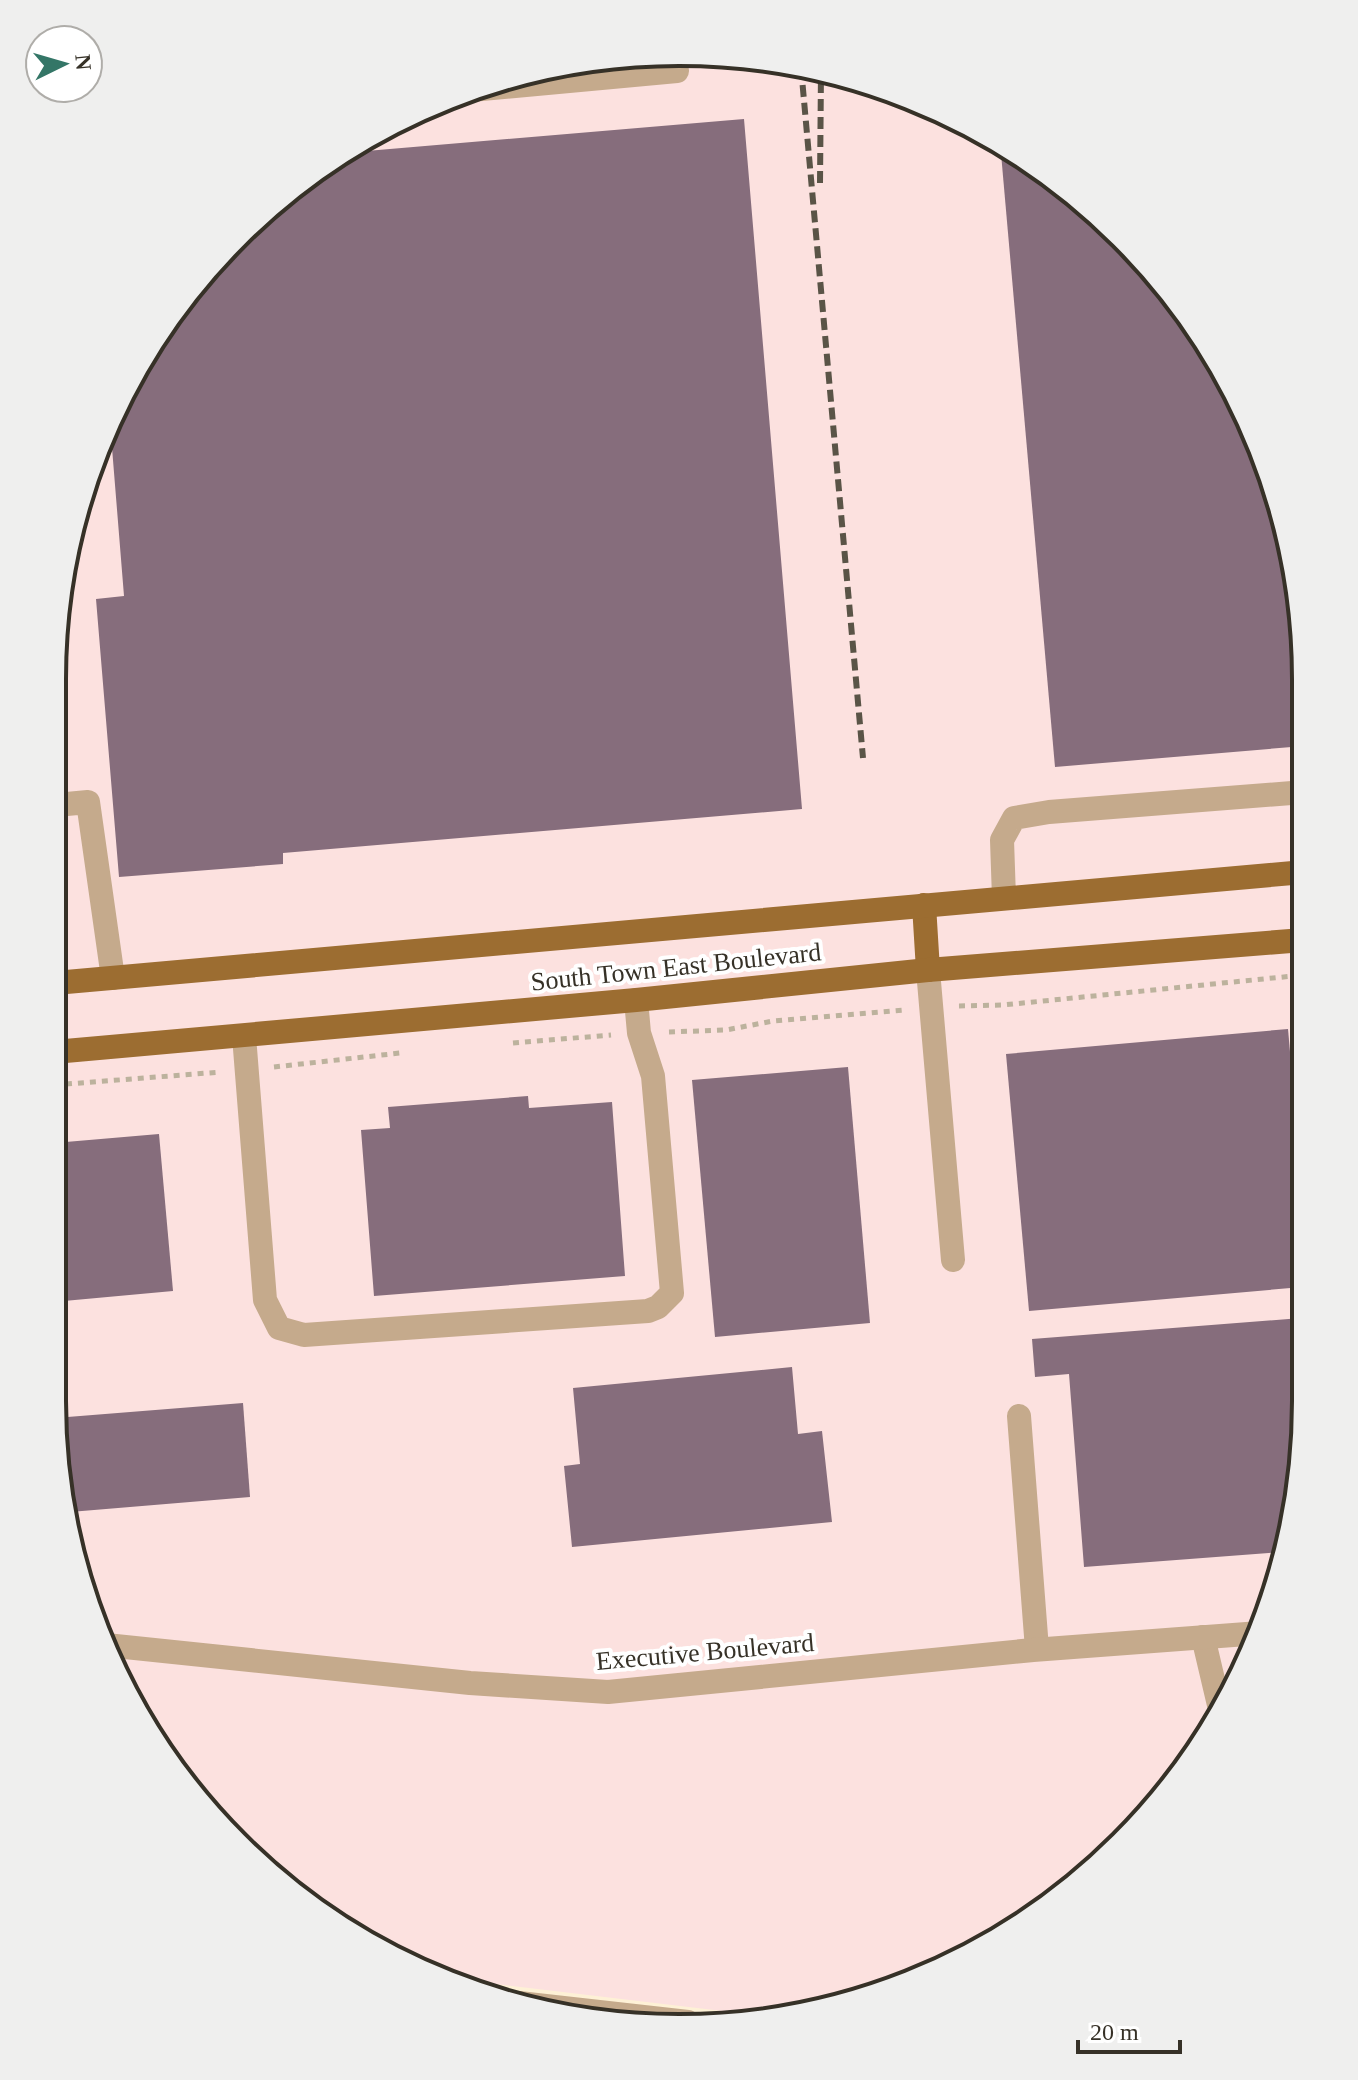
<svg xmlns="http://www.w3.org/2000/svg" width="1358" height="2080" viewBox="0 0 1358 2080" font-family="'Times New Roman',serif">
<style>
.industrial{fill:#fce1df}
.building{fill:#866d7c}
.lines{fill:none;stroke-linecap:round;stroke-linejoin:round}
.path{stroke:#bcb29d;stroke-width:5;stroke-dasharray:6 6;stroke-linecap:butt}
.minor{stroke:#c5aa8c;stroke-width:24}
.major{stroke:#9c6d31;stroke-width:24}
.rail{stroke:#5a5447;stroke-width:6;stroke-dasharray:12 6;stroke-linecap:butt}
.labels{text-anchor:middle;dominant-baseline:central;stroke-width:8;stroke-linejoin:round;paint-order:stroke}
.street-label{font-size:26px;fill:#363127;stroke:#fff}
.rim{fill:none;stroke:#363127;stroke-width:4}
</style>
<rect width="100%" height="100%" fill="#fef1d6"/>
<polygon class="industrial" points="638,53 760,57 880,85 992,136 1092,207 1176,297 1241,401 1285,517 1305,638 1301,1482 1258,1641 1151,1814 1027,1923 841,2007 756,2015 445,1978 298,1899 158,1750 85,1602 52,1401 57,597 100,439 207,266 297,182 401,117 516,73"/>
<g class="building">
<polygon points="744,119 802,809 283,853 283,864 119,877 96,599 124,596 110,423 207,266 297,182 343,153"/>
<polygon points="1000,142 1092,207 1176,297 1241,401 1285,517 1305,638 1304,746 1055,767"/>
<polygon points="1288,1029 1302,1188 1302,1287 1029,1311 1006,1054"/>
<polygon points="848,1067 870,1323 715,1337 692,1080"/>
<polygon points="528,1096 529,1108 612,1102 625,1276 374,1296 361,1130 390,1128 388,1107"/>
<polygon points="159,1134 173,1291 53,1302 54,1143"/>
<polygon points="1301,1318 1301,1482 1282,1552 1084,1567 1069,1374 1035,1377 1032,1339"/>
<polygon points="792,1367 798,1434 822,1431 832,1522 572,1547 564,1466 580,1464 573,1388"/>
<polygon points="243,1403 250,1497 70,1512 55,1418"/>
</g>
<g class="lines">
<g class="path">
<polyline points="959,1006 1003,1005 1303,975"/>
<polyline points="669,1032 726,1030 773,1021 905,1010"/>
<polyline points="513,1043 611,1035"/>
<polyline points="274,1067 400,1053"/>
<polyline points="54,1085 221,1072"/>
</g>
<g class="minor">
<polyline points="471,90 677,71"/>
<polyline points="56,805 88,802 113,978"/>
<polyline points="1004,898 1002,840 1014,818 1049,812 1304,792"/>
<polyline points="928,970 953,1260"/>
<polyline points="244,1036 265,1300 279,1328 304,1335 648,1311 658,1307 672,1293 653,1076 639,1033 636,1000"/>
<polyline points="1019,1416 1037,1649"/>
<polyline points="1203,1637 1219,1705"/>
<polyline points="106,1645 470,1683 608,1692 1033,1650 1260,1633"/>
<polyline points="519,2003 688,2022"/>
</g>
<g class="major">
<polyline points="924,905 928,970"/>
<polyline points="55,983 1304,872"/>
<polyline points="54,1052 636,1000 928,970 1303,940"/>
</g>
<g class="rail">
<polyline points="801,67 863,758"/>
<polyline points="820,183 821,71"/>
</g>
</g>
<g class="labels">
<g class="street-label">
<text transform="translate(676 967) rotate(-6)">South Town East Boulevard</text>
<text transform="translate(705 1652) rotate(-5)">Executive Boulevard</text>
</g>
</g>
<path d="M0 0H1358V2080H0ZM679 66H679A613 613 0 0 1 1292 679V1401A613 613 0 0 1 679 2014H679A613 613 0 0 1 66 1401V679A613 613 0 0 1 679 66Z" fill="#efefee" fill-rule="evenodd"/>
<path class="rim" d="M679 66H679A613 613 0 0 1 1292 679V1401A613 613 0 0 1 679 2014H679A613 613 0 0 1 66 1401V679A613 613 0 0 1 679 66Z"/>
<g transform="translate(64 64) rotate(85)"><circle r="38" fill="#ffffff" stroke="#afada9" stroke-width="2"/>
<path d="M0-6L14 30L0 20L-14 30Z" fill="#347667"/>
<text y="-12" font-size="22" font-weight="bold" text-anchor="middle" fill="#363127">N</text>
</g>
<path d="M1078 2040v12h102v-12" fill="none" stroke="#363127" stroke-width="4"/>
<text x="1090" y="2040" font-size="24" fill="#363127" stroke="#ffffff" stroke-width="6" paint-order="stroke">20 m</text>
</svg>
